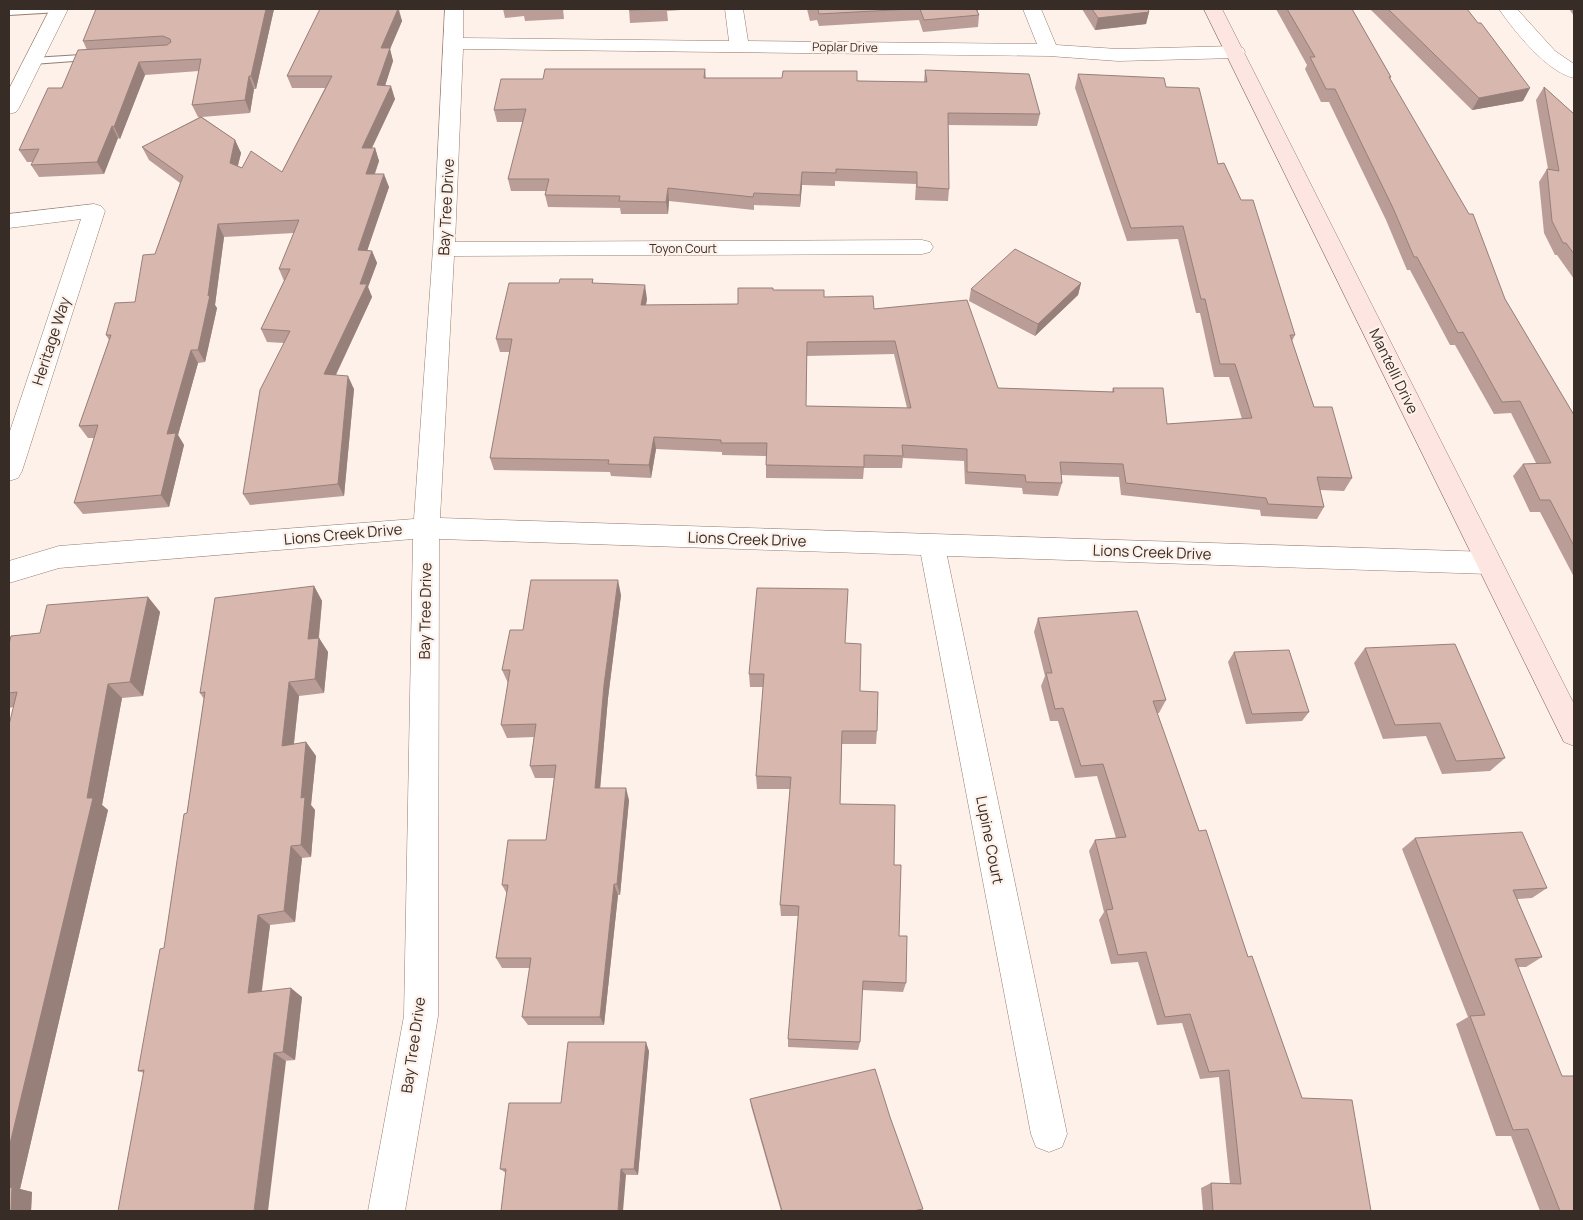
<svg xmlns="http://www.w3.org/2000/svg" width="1583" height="1220" viewBox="0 0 1583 1220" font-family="Manrope,sans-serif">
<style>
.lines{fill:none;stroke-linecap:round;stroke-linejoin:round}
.lane-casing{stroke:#977d6d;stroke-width:2}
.street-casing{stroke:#977d6d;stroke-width:1}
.secondary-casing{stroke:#977d6d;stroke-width:1}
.lane{fill:#fff;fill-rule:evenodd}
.street{fill:#fff;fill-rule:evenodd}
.secondary{fill:#fde6e1;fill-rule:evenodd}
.wall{fill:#ba9d96;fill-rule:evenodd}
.shaded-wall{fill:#97807a}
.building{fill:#d8b7af;stroke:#97807a;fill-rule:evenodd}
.labels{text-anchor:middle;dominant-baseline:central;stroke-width:4.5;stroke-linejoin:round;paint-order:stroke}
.far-street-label{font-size:12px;fill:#372c26;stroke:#fdf1ea}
.street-label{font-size:15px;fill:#372c26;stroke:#fdf1ea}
</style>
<rect width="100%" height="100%" fill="#fdf1ea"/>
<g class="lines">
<defs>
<g id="lane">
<polygon points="9,9 64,9 59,12 9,15"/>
<polygon points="97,54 101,55 103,57 101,59 33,64 27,61 33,58"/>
</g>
<g id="street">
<polygon points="50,9 68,9 19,108 16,112 9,114 9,89"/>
<polygon points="445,9 463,9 463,38 729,41 725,9 743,9 748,41 1037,44 1023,9 1041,9 1056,45 1118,49 1236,46 1243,48 1245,52 1243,56 1236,58 1118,61 1049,56 463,49 455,242 922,240 930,242 933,247 930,252 922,254 454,256 440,518 1489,552 1498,555 1502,563 1498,571 1489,574 947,556 1067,1134 1062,1147 1049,1152 1036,1147 1031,1134 921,555 439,539 438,1016 405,1211 368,1211 404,1016 413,539 59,568 9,583 9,561 59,546 414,519 433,249"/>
<path d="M 1499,9 L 1517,9 L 1555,51 L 1574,64 L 1574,78 C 1547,72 1515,32 1499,9 Z"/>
<polygon points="94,204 101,206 105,211 22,471 18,478 9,481 9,434 81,219 9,228 9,214"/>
</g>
<polygon id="secondary" points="1204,9 1222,9 1574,704 1574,746 1564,742"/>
</defs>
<use href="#lane" class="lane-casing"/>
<use href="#street" class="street-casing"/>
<use href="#secondary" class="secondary-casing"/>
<use href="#lane" class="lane"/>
<use href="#street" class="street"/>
<use href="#secondary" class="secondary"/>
</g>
<g class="wall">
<polygon points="274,9 256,89 254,89 250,113 202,117 235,140 241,153 238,166 242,168 282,172 325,88 292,88 287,76 320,9 399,9 402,21 390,49 393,61 385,86 395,99 372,148 375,148 379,161 375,174 389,187 367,250 372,251 377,263 368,287 372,297 336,375 354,389 344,496 250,505 243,494 284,343 267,342 261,329 284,281 279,269 294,233 224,237 215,305 217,308 205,362 198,363 178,435 184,445 169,507 83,514 74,503 94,438 88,438 79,426 109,340 106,335 135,302 155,254 180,183 149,160 142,147 200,117 198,117 192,105 199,71 145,75 120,139 118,138 104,174 39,177 31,165 33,162 27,162 19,150 87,50 83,41"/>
<polygon points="503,9 563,9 564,19 525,21 524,16 505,18"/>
<polygon points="629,9 681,9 681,10 667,11 668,21 630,23"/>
<polygon points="807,9 978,9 978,12 979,15 978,27 923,32 919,20 819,26 817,20 810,21"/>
<polygon points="1082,9 1148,9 1149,12 1146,24 1095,30"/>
<polygon points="1276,9 1352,9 1391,77 1390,79 1505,299 1574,415 1574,577 1540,512 1530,512 1513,476 1523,464 1536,463 1511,413 1494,414 1455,345 1450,345 1410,270 1407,270 1386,220 1329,102 1321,102 1305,69 1307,65"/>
<polygon points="1370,9 1467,9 1523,101 1472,110"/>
<polygon points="1569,9 1574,9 1574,16"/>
<polygon points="705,69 706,78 924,82 925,70 1040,114 1037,126 948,125 949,189 948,201 915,200 916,184 835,181 835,186 802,185 800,207 754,205 754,210 669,201 668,214 621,214 620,208 548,207 545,195 546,191 511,191 508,179 523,122 497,122 494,110 543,79"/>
<path d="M 1078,74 L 1166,87 L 1218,164 L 1295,335 L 1292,341 L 1314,407 L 1352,478 L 1344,491 L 1320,490 L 1324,507 L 1317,519 L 1261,516 L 1260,510 L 1121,495 L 1119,477 L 1061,475 L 1062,483 L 1058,496 L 1023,494 L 1022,488 L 965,484 L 964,461 L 903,458 L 902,468 L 864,468 L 863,479 L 766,478 L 766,456 L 722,455 L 722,452 L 656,449 L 651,478 L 611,476 L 610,472 L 494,470 L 490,458 L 510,352 L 500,352 L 496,339 L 559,283 L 593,279 L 593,283 L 647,299 L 646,305 L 738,304 L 773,290 L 824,297 L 874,309 L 998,388 L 1112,392 L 1113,388 L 1167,424 L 1242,419 L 1229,377 L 1214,377 L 1200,313 L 1196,313 L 1178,239 L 1127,241 L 1075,88 ZM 894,354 L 907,408 L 806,406 L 807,356 Z"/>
<polygon points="1544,87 1574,114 1574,279 1557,255 1555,255 1544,233 1539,182 1547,169 1548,169 1536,100"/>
<polygon points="1081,283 1078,295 1035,336 969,301 971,289"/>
<polygon points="314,586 322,601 319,638 328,652 324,693 299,696 294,744 306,742 316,756 311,805 315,810 311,857 302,858 295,922 270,925 262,991 302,997 295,1060 144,1073 138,1071 164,948 187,813 204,699 200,693"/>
<polygon points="621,595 608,698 600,788 629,800 620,895 618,895 604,1025 528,1025 522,1017 530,968 502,968 496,958 507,894 502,885 546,840 554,778 535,778 530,766 534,737 507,738 501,725 508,683 502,670 523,630"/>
<polygon points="148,597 160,612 143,696 122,698 102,805 108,810 20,1189 32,1192 31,1211 9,1211 13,707 10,708 9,706 9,644"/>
<polygon points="1038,618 1166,700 1159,713 1157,713 1199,831 1248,957 1302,1098 1371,1211 1203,1211 1201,1188 1211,1183 1230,1184 1219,1077 1200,1079 1182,1023 1157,1025 1138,962 1111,964 1099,920 1104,912 1089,851 1095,840 1116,838 1097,776 1075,778 1058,721 1050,721 1041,686 1045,676 1034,632"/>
<polygon points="845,643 860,691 877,731 876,744 842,744 840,804 894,865 899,936 906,983 903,992 862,990 860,1042 858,1050 788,1047 788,1039 798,916 781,916 780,905 790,789 757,789 756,776 763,687 750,687 749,674"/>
<polygon points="1365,648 1505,758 1490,771 1442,774 1426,736 1383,739 1354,663"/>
<polygon points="1234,652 1309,712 1302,721 1246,724 1228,662"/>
<polygon points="1415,838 1547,888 1532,898 1517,899 1542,957 1526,967 1518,967 1574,1211 1540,1211 1511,1136 1496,1136 1456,1024 1468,1017 1402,849"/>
<polygon points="649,1051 638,1175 506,1173 500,1169 561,1103"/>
<polygon points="750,1099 890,1117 921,1211 781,1211 751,1106"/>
</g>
<g class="shaded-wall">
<polygon points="266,9 274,9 256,89 251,76"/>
<polygon points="398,9 402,21 390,49 393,61 381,98 377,85 381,48"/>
<polygon points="1149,12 1146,24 1095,30 1098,18"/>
<polygon points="139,62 145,75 120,139 114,127"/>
<polygon points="249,76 254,89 250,113 245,100"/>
<polygon points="391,86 395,99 366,160 362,148"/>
<polygon points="1530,88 1523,101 1472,110 1479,98"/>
<polygon points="112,126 118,138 104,174 97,162"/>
<polygon points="235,140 241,153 235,176 230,163"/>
<polygon points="375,148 379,161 370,186 366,174"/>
<polygon points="802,172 802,185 800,207 800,195"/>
<polygon points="384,174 389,187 363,263 358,250"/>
<polygon points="668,188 669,201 668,214 666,202"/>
<polygon points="218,224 224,237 215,305 217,308 205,362 198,350 208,296"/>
<polygon points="372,251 377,263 368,287 372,297 330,387 324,374 360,284"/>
<polygon points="1081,283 1078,295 1035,336 1038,324"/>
<polygon points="645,285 647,299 643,318 641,305"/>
<polygon points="191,350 198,363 178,435 184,445 169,507 161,495 167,434"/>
<polygon points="348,376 354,389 344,496 338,484"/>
<polygon points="654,437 656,449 651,478 649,465"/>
<polygon points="618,580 621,595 608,698 599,801 595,788 604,685"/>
<polygon points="314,586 322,601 317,653 308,639"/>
<polygon points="148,597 160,612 143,696 130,682"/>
<polygon points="319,638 328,652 324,693 315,679"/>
<polygon points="289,682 299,696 292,759 282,746"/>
<polygon points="108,684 122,698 102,805 108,810 20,1189 32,1192 31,1211 11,1211 9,1194 9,1148 87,798"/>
<polygon points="306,742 316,756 311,805 315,810 311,857 301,845 301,798"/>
<polygon points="626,788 629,800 620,895 617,884"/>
<polygon points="291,846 302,858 295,922 284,911"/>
<polygon points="614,884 618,895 604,1025 600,1017"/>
<polygon points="258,915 270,925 260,1002 248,993"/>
<polygon points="291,988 302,997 295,1060 283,1052"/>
<polygon points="646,1042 649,1051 638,1175 634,1169"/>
<polygon points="274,1053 286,1061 268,1211 254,1211"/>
<polygon points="621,1169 626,1175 623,1211 618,1211"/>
</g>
<g class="building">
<polygon points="96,9 266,9 251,76 249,76 245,100 192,105 201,59 139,62 114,127 112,126 97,162 31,165 39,149 19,150 48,88 62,88 78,50 167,45 171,42 170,39 163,36 83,41"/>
<polygon points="320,9 398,9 381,48 390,48 377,85 391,86 362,148 375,148 366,174 384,174 358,250 372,251 360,284 367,284 324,374 348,376 338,484 243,494 260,390 290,331 261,329 290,269 279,269 299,220 218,224 208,296 210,295 198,350 191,350 167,434 176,433 161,495 74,503 98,425 79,426 111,335 106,335 115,303 135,302 143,255 155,254 183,176 142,147 201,117 235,140 230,163 242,168 251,151 282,172 332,76 287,76"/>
<polygon points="629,9 667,9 629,10"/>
<polygon points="818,9 911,9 819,14"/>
<polygon points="920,9 976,9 979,15 924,20"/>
<polygon points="1092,9 1148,9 1149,12 1098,18"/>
<polygon points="1287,9 1352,9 1391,77 1389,77 1469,214 1473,214 1505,299 1574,415 1574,546 1550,500 1540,500 1523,464 1551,463 1520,401 1502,402 1463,332 1458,333 1417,257 1414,257 1393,208 1335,89 1326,89 1310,57 1315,57"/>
<polygon points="1388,9 1467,9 1478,23 1481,23 1530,88 1479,98"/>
<polygon points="545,69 705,69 704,78 782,78 783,71 857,71 857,81 927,82 925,70 1029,74 1040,114 948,113 949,189 917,187 917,172 836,169 836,173 802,172 800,195 754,193 753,197 668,188 666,202 619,201 620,196 545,195 549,179 508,179 526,109 494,110 501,79 543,79"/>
<path d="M 1078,74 L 1164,78 L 1166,87 L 1199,88 L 1218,164 L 1224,163 L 1241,200 L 1253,200 L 1295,335 L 1290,335 L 1314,407 L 1332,407 L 1352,478 L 1317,477 L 1324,507 L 1268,504 L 1266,498 L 1126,483 L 1123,464 L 1060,462 L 1062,483 L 1026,482 L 1025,475 L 967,472 L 967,449 L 902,445 L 903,456 L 864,455 L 864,467 L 766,465 L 767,443 L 721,443 L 721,440 L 654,437 L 649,465 L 608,464 L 609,460 L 490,458 L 512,339 L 496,339 L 509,283 L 559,283 L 560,279 L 593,279 L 592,283 L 645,285 L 641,305 L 738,304 L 738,288 L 773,288 L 773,290 L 824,290 L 824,297 L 873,296 L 874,309 L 967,300 L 998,388 L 1114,392 L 1113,388 L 1163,388 L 1167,424 L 1252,418 L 1235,364 L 1220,364 L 1205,299 L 1201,299 L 1183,226 L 1131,228 ZM 895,341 L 911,408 L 806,406 L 807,342 Z"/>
<polygon points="1544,87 1574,114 1574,254 1566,243 1563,243 1552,221 1547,169 1559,171"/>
<polygon points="1015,249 1081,283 1038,324 971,289"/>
<polygon points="531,580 618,580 604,685 595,788 626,788 617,884 614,884 600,1017 522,1017 531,958 496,958 508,885 502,885 508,840 546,840 556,765 530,766 536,724 501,725 510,670 502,670 510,630 523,630"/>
<polygon points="314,586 308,639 319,638 315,679 289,682 282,746 306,742 301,798 305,797 301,845 291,846 284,911 258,915 248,993 291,988 283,1052 274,1053 254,1211 118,1211 144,1070 138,1071 160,949 164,948 184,814 187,813 205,692 200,693 215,598"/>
<polygon points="757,588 848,589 845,643 861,644 860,691 878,692 877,731 842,731 840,804 895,805 894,865 901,865 899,936 907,936 906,983 863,981 860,1042 788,1039 799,906 780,905 791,777 756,776 764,674 749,674"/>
<polygon points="148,597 130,682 108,684 87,798 93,798 9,1148 9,725 17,692 9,693 9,644 11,636 40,633 47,605"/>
<polygon points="1137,611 1166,700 1153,701 1199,831 1206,830 1248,957 1252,956 1302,1098 1352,1100 1371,1211 1213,1211 1211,1183 1241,1184 1229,1070 1209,1072 1190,1014 1165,1017 1146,952 1118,955 1106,910 1113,909 1095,840 1126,837 1103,764 1081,766 1063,708 1055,709 1046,673 1052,673 1038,618"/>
<polygon points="1455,644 1505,758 1456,761 1440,723 1395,725 1365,648"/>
<polygon points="1289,650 1309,712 1252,714 1234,652"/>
<polygon points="1522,832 1547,888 1513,890 1542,957 1515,959 1562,1076 1574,1076 1574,1211 1560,1211 1528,1129 1513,1130 1470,1016 1485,1015 1415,838"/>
<polygon points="568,1042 646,1042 634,1169 621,1169 618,1211 501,1211 506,1169 500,1169 509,1103 561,1103"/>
<polygon points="875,1069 890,1117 923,1209 913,1211 782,1211 750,1099"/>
<polygon points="12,1187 11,1211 9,1211 9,1188"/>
</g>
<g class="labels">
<g class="far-street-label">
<text transform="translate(845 47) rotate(1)">Poplar Drive</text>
<text x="683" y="248">Toyon Court</text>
</g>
<g class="street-label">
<text transform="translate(446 207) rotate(-87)">Bay Tree Drive</text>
<text transform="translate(51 341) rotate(-72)">Heritage Way</text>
<text transform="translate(1394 371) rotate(64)">Mantelli Drive</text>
<text transform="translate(343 534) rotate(-5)">Lions Creek Drive</text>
<text transform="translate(747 539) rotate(2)">Lions Creek Drive</text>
<text transform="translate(1152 552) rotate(2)">Lions Creek Drive</text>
<text transform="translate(425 611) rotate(-89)">Bay Tree Drive</text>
<text transform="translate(990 840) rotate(79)">Lupine Court</text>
<text transform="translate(413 1045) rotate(-82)">Bay Tree Drive</text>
</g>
</g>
<rect width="1583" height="1220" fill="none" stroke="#372c26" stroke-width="20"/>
</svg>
